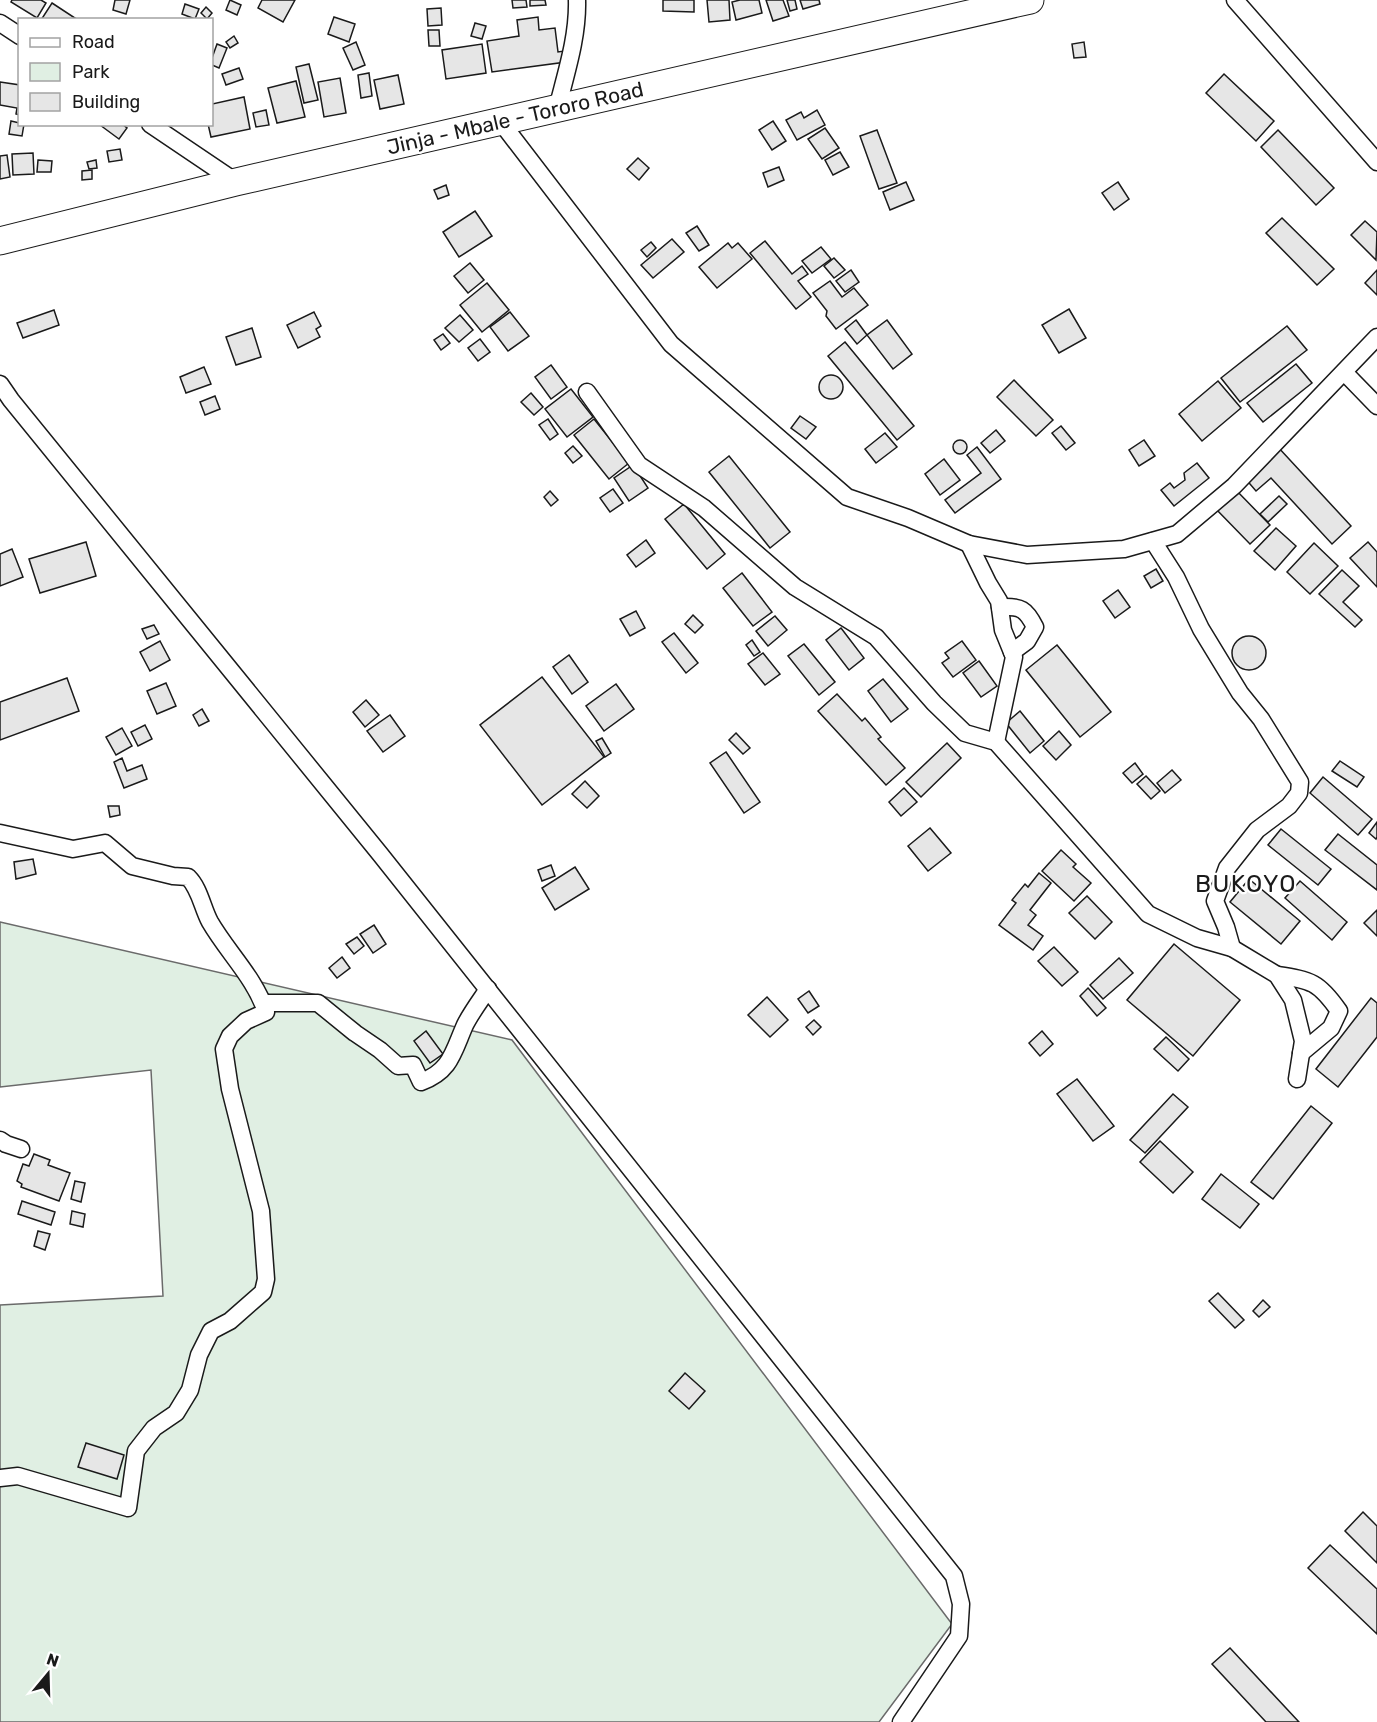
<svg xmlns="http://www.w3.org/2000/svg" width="1377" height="1722" viewBox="0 0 1377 1722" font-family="Rubik,sans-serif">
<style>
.green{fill:#e0efe3;stroke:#6a6a6a;stroke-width:1.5}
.building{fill:#e6e6e6;stroke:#1a1a1a;stroke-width:1.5}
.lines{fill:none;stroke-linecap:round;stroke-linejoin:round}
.street-casing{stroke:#1a1a1a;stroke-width:19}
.primary-casing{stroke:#1a1a1a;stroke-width:29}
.street{stroke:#fff;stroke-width:16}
.primary{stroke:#fff;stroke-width:27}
.labels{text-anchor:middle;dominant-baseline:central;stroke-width:4.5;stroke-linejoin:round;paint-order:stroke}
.street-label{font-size:21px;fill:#1a1a1a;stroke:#fff}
.quarter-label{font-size:24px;letter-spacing:1.5px;fill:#1a1a1a;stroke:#fff}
</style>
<rect width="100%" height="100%" fill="#fff"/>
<polygon class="green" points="0,922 512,1040 952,1624 879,1722 0,1722 0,1305 163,1296 151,1070 0,1087"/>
<g class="building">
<polygon points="12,0 41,0 46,3 37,18 11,2"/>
<polygon points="115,0 130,0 126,14 113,10"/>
<polygon points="230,0 241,5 237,15 226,10"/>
<polygon points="262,0 295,0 283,22 258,8"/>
<polygon points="512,0 526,0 527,7 513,8"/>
<polygon points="530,0 545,0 546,5 530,6"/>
<polygon points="663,0 694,0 694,12 663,11"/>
<polygon points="707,0 729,0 730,20 709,22"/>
<polygon points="740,0 759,0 762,13 736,20 732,2"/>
<polygon points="766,0 783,0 789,16 773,21"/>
<polygon points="787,0 795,0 797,9 790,11"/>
<polygon points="800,0 819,0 820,4 803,9"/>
<polygon points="52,3 78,20 41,20"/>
<polygon points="185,4 199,9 195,19 182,14"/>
<polygon points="206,7 212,13 207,19 201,13"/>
<polygon points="441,8 442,25 428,26 427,9"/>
<polygon points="334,17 355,24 349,42 328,34"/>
<polygon points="538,17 539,30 555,28 558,52 564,51 566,62 492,72 487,41 519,36 517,20"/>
<polygon points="475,23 486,26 482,39 471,36"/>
<polygon points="428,30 439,30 440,46 429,46"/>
<polygon points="234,36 238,43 230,48 226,42"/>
<polygon points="356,42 365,65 353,70 343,48"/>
<polygon points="1084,42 1086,57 1074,58 1072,44"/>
<polygon points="217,44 227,48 219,68 212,65 212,58"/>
<polygon points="482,44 486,73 446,79 442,50"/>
<polygon points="309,64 318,100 304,103 296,67"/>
<polygon points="239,68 243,79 226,85 222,74"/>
<polygon points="369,73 372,96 361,98 358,75"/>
<polygon points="1224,74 1274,121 1256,141 1206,93"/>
<polygon points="398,75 404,104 380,109 374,80"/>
<polygon points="340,78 346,113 324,117 318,82"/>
<polygon points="296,81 305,117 277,123 268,88"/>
<polygon points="0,82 20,85 20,115 16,114 17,108 0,105"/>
<polygon points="244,97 250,129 211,137 208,124 212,124 212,104"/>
<polygon points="266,110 269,125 256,127 253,113"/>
<polygon points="817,110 825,125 797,140 786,120 801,112 804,118"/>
<polygon points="11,121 24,124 22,136 9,134"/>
<polygon points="773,121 786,141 772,150 759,130"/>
<polygon points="122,124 127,128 119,139 100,125"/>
<polygon points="825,128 839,148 822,159 808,139"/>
<polygon points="877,130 897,183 879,189 860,136"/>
<polygon points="1278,130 1334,188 1316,205 1261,147"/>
<polygon points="120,149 122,160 109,162 107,151"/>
<polygon points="840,152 849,167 833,175 825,160"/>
<polygon points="33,153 34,174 13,175 12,154"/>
<polygon points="7,155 10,177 0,179 0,156"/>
<polygon points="638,158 649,168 639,180 627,169"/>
<polygon points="38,160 52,161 51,172 37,172"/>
<polygon points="96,160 97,168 89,169 87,162"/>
<polygon points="779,167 784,180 768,187 763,173"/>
<polygon points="92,170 92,179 82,180 82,171"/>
<polygon points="906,182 914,200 890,210 883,192"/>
<polygon points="1118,182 1129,199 1114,210 1102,193"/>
<polygon points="446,185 449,195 438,199 434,190"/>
<polygon points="475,211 492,236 459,257 443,232"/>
<polygon points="1282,218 1334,269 1317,285 1266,233"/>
<polygon points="1365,221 1377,232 1376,260 1351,235"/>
<polygon points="697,226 709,245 699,251 686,233"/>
<polygon points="672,239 684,252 653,278 641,265"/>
<polygon points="765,241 792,274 802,266 808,274 798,281 811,297 796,309 750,253"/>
<polygon points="651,242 656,248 647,257 641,250"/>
<polygon points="728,243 732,248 738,243 752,259 717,288 699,267"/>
<polygon points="821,247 831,259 812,273 802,261"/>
<polygon points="834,258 845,270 834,278 824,266"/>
<polygon points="470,263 484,280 468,293 454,276"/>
<polygon points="851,270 859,282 845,292 836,281"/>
<polygon points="1377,270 1377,295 1365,283"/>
<polygon points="830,281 842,297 854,288 868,305 836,329 826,316 827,311 813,293"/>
<polygon points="487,283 509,310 482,332 460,305"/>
<polygon points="1069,309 1086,338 1059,353 1042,325"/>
<polygon points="54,310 59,325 23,338 17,323"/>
<polygon points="314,312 321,326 316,329 320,337 298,348 287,325"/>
<polygon points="510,312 529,336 508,351 490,327"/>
<polygon points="460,315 473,330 459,342 445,328"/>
<polygon points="856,320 867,335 857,344 845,329"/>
<polygon points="887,320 912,354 893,369 867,335"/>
<polygon points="1287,326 1307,350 1240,402 1221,378"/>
<polygon points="252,328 261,357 236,365 226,337"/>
<polygon points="443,334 450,343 441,350 434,340"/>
<polygon points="480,339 490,352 478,361 468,348"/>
<polygon points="845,342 914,426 897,440 828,356"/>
<polygon points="1296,364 1312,383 1263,422 1247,403"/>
<polygon points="551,365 567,387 551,399 535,377"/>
<polygon points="204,367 211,384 186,393 180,377"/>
<circle cx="831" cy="387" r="12"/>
<polygon points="1014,380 1053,420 1036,436 997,397"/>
<polygon points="1218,381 1241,408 1202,441 1179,414"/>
<polygon points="571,389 593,417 567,437 545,409"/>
<polygon points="531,393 543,407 534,415 521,402"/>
<polygon points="215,396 220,409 205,415 200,402"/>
<polygon points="800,416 816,427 806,439 791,428"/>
<polygon points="548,419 558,434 550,440 539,425"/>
<polygon points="594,419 629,463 609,479 574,435"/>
<polygon points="1061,426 1075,443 1066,450 1052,433"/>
<polygon points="996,430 1005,441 990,453 981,443"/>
<polygon points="885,433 897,447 876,463 865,449"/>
<circle cx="960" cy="447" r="7"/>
<polygon points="1144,440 1155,456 1139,466 1129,450"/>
<polygon points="573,446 582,456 573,463 565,453"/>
<polygon points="1277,446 1351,526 1332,544 1271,478 1256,491 1244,477"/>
<polygon points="977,447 1001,479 955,513 945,500 981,473 967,455"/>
<polygon points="729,456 790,532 770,548 709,472"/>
<polygon points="944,459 960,480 940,495 925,474"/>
<polygon points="1197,463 1209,478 1174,506 1161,490 1170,483 1174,488 1185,480 1184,473"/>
<polygon points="633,465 648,488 629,501 614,478"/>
<polygon points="613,489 623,503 610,512 600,498"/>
<polygon points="1235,489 1270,525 1250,544 1215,508"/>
<polygon points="550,491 558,500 551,506 544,497"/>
<polygon points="1279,496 1287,504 1268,522 1260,514"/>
<polygon points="684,504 725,554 707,569 665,519"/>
<polygon points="1276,528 1296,546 1275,570 1254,551"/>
<polygon points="646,540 655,553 636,567 627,555"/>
<polygon points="86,542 96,576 40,593 29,559"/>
<polygon points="1368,542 1377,552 1377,587 1350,558"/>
<polygon points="1314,543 1338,566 1310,594 1287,572"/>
<polygon points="12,549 23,577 0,586 0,554"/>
<polygon points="1156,569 1163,581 1151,588 1144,576"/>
<polygon points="1342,570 1359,586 1343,602 1362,620 1355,627 1319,594"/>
<polygon points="742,573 772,612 753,626 723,588"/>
<polygon points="1118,590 1130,607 1115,618 1103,601"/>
<polygon points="636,611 645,628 630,636 620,619"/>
<polygon points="693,615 703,625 695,633 685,624"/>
<polygon points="775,616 787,630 768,646 756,631"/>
<polygon points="154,625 159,634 147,639 142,629"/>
<polygon points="841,628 864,658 849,670 826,640"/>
<polygon points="674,633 698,663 686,673 662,642"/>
<circle cx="1249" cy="653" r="17"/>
<polygon points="752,640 760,652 754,656 746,645"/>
<polygon points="160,641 170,660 150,671 140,652"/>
<polygon points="962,641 976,660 953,677 942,663 949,658 945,653"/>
<polygon points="804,644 835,682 819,695 788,656"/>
<polygon points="1057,645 1111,712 1080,737 1026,670"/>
<polygon points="763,653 780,674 765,685 748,664"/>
<polygon points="569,655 588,682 572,694 553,667"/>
<polygon points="979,661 997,686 981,697 963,673"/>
<polygon points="542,677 604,757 542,805 480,725"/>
<polygon points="67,678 79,711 0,740 0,702"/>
<polygon points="883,679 908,709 891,722 868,691"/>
<polygon points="166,683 176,706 157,714 147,691"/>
<polygon points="616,684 634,709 604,731 586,706"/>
<polygon points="837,694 862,721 865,718 881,737 878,739 905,768 886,785 818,711"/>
<polygon points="366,700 379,715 365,727 353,712"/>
<polygon points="202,709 209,721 199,726 193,715"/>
<polygon points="1020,711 1044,741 1030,753 1006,723"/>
<polygon points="390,715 405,736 383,752 367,731"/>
<polygon points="145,725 152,739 138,746 131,732"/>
<polygon points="122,728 132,746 116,755 106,737"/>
<polygon points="1059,731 1071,745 1056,760 1043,746"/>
<polygon points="736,733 750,748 743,754 729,740"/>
<polygon points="602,738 611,753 605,757 596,741"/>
<polygon points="947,743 961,758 921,797 906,782"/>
<polygon points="726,752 760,802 744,813 710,763"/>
<polygon points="122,758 127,771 142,765 147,779 124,788 114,762"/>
<polygon points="1340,761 1364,777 1357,787 1332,771"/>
<polygon points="1135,763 1143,774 1132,783 1123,773"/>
<polygon points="1172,770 1181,780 1165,793 1157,783"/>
<polygon points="1146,776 1160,791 1151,799 1137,784"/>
<polygon points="1323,777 1372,819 1358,835 1310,793"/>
<polygon points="585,781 599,796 587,808 572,794"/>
<polygon points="904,788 917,802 901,816 889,802"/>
<polygon points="108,806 119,806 120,815 110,817"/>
<polygon points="1377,822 1377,837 1376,839 1369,833"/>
<polygon points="930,828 951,853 928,871 908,846"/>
<polygon points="1281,829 1331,869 1318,885 1268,845"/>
<polygon points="1338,834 1377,865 1377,890 1325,850"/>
<polygon points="1061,850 1076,864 1073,867 1091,883 1074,901 1042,871"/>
<polygon points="33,859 36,874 16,879 14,862"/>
<polygon points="551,865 555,876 542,881 538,870"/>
<polygon points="575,867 589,889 555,910 542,888"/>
<polygon points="1039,873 1051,883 1030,910 1036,915 1028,925 1043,936 1033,950 999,925 1016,903 1012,900 1025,884 1028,887"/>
<polygon points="1249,879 1300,921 1281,944 1230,902"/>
<polygon points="1300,881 1347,922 1332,940 1285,898"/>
<polygon points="1087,896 1112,922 1095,939 1069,913"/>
<polygon points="1377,910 1377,936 1364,923"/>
<polygon points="374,925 386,944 373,953 360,934"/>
<polygon points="357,937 364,946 354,954 346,944"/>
<polygon points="1174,944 1240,1000 1193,1056 1127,1000"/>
<polygon points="1054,947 1078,972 1062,986 1038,961"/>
<polygon points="342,957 350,968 337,978 329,968"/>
<polygon points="1119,958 1133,973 1103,999 1090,985"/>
<polygon points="1088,988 1106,1008 1097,1016 1080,996"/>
<polygon points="809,991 819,1006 808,1013 798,999"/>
<polygon points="767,997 788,1020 770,1037 748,1015"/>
<polygon points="1371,998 1377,1003 1377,1037 1338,1087 1316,1069"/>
<polygon points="814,1020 821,1027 813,1035 806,1027"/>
<polygon points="426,1031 443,1054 430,1063 414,1041"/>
<polygon points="1042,1031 1053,1044 1040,1056 1029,1043"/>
<polygon points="1166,1037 1189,1059 1178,1071 1154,1049"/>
<polygon points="1077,1079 1114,1126 1093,1141 1057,1094"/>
<polygon points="1173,1094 1188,1107 1145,1153 1130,1140"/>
<polygon points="1311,1106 1332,1123 1273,1199 1251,1182"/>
<polygon points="1160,1141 1193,1172 1173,1193 1140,1162"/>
<polygon points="34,1154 50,1160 48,1165 70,1173 59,1201 21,1187 22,1184 17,1181 23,1164 29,1166"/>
<polygon points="1221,1174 1259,1204 1240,1228 1202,1199"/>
<polygon points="75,1181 85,1183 81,1202 71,1199"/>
<polygon points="22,1201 55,1212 51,1225 18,1214"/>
<polygon points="72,1211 85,1214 83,1227 70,1224"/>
<polygon points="38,1231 50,1234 45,1250 34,1246"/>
<polygon points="1218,1293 1244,1320 1235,1328 1209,1301"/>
<polygon points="1263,1300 1270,1307 1259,1317 1253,1311"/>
<polygon points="685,1373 705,1391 689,1409 669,1391"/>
<polygon points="86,1443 124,1455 117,1479 78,1467"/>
<polygon points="1363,1512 1377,1526 1377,1563 1345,1531"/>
<polygon points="1330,1545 1377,1589 1377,1634 1308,1568"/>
<polygon points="1230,1648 1299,1722 1266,1722 1212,1664"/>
</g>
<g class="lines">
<defs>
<g id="street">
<polyline points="1235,0 1377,162"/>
<polyline points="0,23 20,36"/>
<path d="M 557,109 C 566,73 578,37 577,0"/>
<polyline points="500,121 671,344 847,497 908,518 969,544 1027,555 1124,549 1177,534 1234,486 1377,337"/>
<polyline points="150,124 236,182"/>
<polyline points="1344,372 1377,406"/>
<polyline points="0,384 11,400 380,854 954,1576 961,1604 959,1636 901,1722"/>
<polyline points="587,392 639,465 704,508 795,587 876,637 934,703 965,733 996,742 1148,914 1197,938 1232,948 1277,975 1293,1000 1303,1041 1297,1079"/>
<polyline points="1153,541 1176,577 1201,629 1240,693 1261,719 1300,782 1299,793 1289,806 1257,830 1227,868 1215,901 1226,927 1232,948"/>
<polyline points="969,544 988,583 999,601 1003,630 1014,657 996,742"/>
<path d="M 1000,607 C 1021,606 1026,609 1035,627 L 1027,641 L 1012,652"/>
<path d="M 0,833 L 73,849 L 105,843 L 132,866 L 173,876 L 188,877 C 200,889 202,907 210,922 C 228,953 255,978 266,1012 L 246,1021 L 230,1036 L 224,1049 L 230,1089 L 261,1211 L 266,1279 L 263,1292 L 230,1321 L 211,1331 L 199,1355 L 190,1390 L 176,1413 L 154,1428 L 136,1451 L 128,1508 L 18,1476 L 0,1478"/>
<path d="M 1277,975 C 1311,980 1319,982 1339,1011 L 1331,1028 L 1301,1053"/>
<path d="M 263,1003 L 318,1003 L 355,1033 L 380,1050 L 398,1066 L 413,1065 L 421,1082 C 451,1071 453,1052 465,1025 C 471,1013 480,1001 488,989"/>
<polyline points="0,1140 6,1144 21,1149"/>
</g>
<polyline id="primary" points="0,241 236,182 1030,0"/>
</defs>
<use href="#street" class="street-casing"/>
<use href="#primary" class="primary-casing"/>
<use href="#street" class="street"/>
<use href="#primary" class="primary"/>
</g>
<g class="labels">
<g class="street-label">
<text transform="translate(515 118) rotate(-13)">Jinja - Mbale - Tororo Road</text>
</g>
<g class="quarter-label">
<text x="1246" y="884">BUKOYO</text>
</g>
</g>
<rect x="18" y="18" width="195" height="108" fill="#ffffff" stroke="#a3a3a3" stroke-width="1.5"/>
<rect x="30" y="38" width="30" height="9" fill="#ffffff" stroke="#a3a3a3" stroke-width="1.5"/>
<text x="72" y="48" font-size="18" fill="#1a1a1a">Road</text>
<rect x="30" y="63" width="30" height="18" fill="#e0efe3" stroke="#a3a3a3" stroke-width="1.5"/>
<text x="72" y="78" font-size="18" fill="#1a1a1a">Park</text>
<rect x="30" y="93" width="30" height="18" fill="#e6e6e6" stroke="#a3a3a3" stroke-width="1.5"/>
<text x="72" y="108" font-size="18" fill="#1a1a1a">Building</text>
<g transform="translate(48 1674) rotate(19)" stroke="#ffffff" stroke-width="4.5" paint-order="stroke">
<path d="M0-4.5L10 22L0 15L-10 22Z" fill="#1a1a1a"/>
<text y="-9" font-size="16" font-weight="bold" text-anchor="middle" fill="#1a1a1a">N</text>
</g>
</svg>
